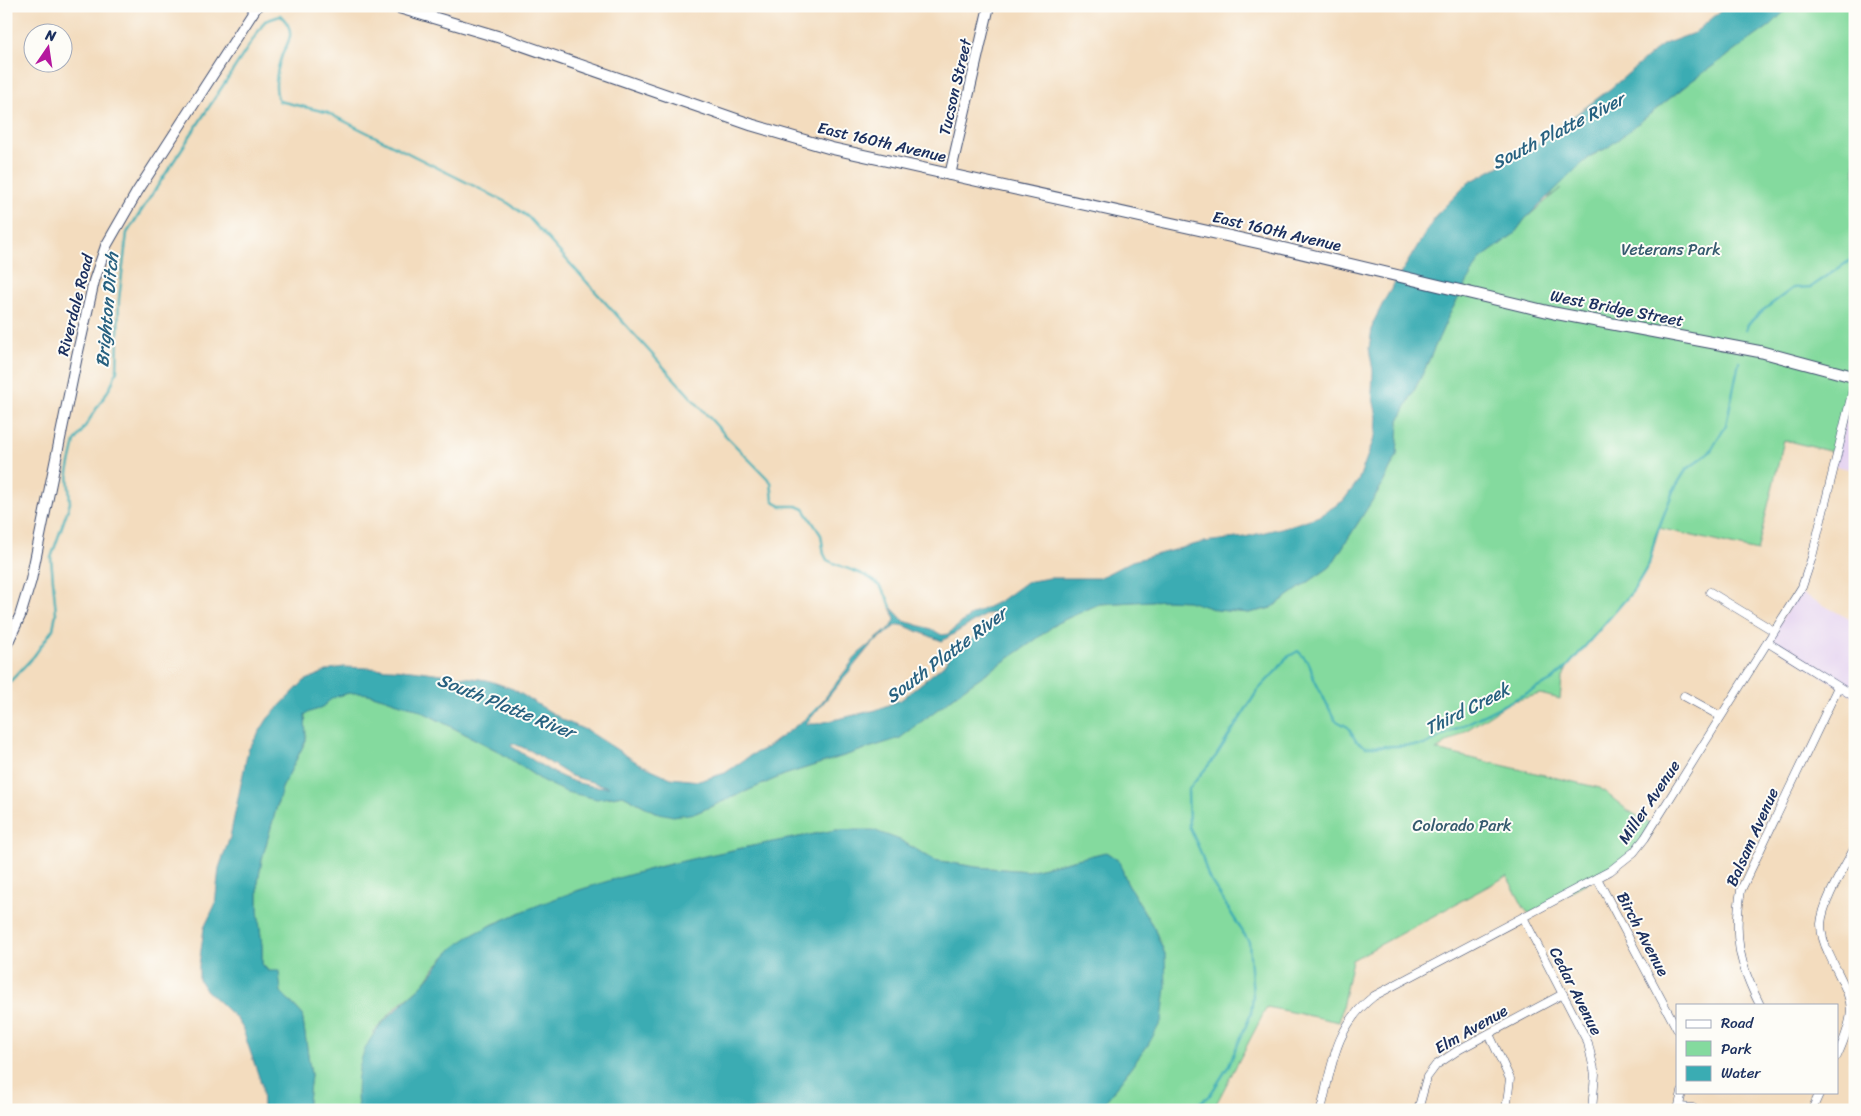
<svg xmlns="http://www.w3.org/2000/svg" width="1861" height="1116" viewBox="0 0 1861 1116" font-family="Sriracha,sans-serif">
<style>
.built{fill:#e5d3f1}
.green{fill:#84da9e;stroke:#50847e}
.water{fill:#3aacb3;stroke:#2a6e88;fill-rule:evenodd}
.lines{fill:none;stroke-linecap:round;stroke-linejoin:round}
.stream{stroke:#3aacb3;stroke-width:2.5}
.street-casing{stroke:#3b496c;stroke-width:9}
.secondary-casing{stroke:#3b496c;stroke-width:12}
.primary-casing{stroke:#3b496c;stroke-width:13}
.street{stroke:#fff;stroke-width:8}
.secondary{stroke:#fff;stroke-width:10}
.primary{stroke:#fff;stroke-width:11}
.labels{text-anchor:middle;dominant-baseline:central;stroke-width:4;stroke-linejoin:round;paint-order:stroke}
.street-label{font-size:16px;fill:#1b2f5e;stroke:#fdfcf7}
.park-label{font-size:16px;fill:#355a6e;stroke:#fdfcf7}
.water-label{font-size:18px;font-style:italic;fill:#276180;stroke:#fdfcf7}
</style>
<rect width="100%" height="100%" fill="#fdfcf7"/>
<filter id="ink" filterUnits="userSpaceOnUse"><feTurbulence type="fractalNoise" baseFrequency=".02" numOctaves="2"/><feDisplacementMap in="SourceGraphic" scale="10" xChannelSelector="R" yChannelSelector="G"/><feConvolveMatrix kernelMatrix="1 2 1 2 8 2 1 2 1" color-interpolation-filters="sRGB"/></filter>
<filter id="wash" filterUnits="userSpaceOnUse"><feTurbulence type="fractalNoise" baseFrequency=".0096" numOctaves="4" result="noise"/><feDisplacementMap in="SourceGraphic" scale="20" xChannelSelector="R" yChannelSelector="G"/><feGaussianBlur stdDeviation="1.12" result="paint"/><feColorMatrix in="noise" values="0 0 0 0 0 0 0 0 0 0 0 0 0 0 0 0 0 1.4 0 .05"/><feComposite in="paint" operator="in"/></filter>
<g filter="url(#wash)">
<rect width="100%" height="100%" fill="#f3dcbe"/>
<g class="built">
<polygon points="1855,381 1855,470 1834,466"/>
<polygon points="1799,592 1855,622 1855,697 1767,642"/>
</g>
<path class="green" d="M 1790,6 L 1855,6 L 1855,365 L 1837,453 L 1784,440 L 1757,551 L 1659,528 L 1649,564 L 1633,591 L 1568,666 L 1562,680 L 1560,699 L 1540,694 L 1510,702 L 1436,750 L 1600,788 L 1626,809 L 1653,826 L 1618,866 L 1529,914 L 1524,908 L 1507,876 L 1352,960 L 1339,1022 L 1267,1007 L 1213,1110 L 1099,1110 L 1148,1045 L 1165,954 L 1154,928 L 1127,883 L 1119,861 L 1106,852 L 1028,871 L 976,867 L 934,860 L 900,840 L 836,830 L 737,849 L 654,868 L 579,890 L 493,924 L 453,948 L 435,967 L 423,985 L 396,1007 L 374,1032 L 357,1092 L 358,1110 L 307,1110 L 311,1075 L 302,1014 L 281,992 L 279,981 L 262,964 L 262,946 L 258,910 L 258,882 L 262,859 L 282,788 L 306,740 L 305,715 C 310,711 313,711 319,709 C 325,705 330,698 338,696 C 365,686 387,702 413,707 L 498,751 L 543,781 L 608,798 L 623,795 L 655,812 L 696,813 L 784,775 L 900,738 L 969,685 L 1031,643 L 1057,623 L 1099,604 L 1167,600 L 1188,601 L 1217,610 L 1249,613 L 1271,608 L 1330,567 L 1382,485 L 1397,455 L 1399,420 L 1424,371 L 1449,315 L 1480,259 L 1514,234 L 1525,219 L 1561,188 L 1548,198 C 1564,178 1584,157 1607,148 L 1693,80 L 1771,25 Z"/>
<g class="water">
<path d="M 1727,6 L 1790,6 L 1771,25 L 1693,80 L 1607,148 L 1592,155 L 1575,170 L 1525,219 L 1514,234 L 1480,259 L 1449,315 L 1424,371 L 1399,420 L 1397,455 L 1382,485 L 1330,567 L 1271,608 L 1249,613 L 1217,610 L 1188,601 L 1167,600 L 1099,604 L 1057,623 L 1031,643 L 969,685 L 900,738 L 784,775 L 696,813 L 673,816 L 655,812 L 623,795 L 597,799 L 566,792 L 543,781 L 498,751 L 413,707 C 387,702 365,686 338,696 C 330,698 326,705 319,709 C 313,711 310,711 305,715 L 306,740 L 282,788 L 262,859 L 258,882 L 258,910 L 262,946 L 262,964 L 268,971 L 279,971 L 281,992 L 302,1014 L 311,1075 L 307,1110 L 263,1110 L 262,1086 L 242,1027 L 236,1018 L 205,989 L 199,980 L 199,965 L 204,928 L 215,905 L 219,868 L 230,837 L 248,750 L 268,718 L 304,681 L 331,669 L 344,667 L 412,670 L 487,680 L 513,689 L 565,721 L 588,731 L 638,763 L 671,778 L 699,781 L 725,773 L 751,755 L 766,748 L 805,719 L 821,703 L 858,654 L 892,626 L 895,620 L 891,607 L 904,621 L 931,629 L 942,635 L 948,634 L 971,615 L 1000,601 L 1026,582 L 1049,578 L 1099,578 L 1132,561 L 1204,542 L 1245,537 L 1289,526 L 1319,516 L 1343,501 L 1358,481 L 1376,433 L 1377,417 L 1372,393 L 1373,371 L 1369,348 L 1373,323 L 1385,299 L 1437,214 L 1468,183 L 1527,151 L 1610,89 L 1657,49 L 1664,44 L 1694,33 ZM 995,613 L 996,616 L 975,637 L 953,650 L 946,663 L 902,699 L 876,710 L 816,724 L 806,724 L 870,646 L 895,626 L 902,625 L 942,641 L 987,614 ZM 512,743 L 531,751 L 571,776 L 609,787 C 567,787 545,767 511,746 Z"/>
<path d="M 836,830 L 873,830 L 900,840 L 934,860 L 976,867 L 1028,871 L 1106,852 L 1119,861 L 1127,883 L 1154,928 L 1165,954 L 1166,987 L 1162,1020 L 1148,1045 L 1099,1110 L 358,1110 C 352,1043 377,1028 421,986 C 433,975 440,960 452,949 C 470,933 497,923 519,913 C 620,870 729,850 836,830 Z"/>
</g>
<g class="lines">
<g class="stream">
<path d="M 280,15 C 286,21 291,27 290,36 C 289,42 285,49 282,55 C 277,69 273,87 279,101 L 326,112 L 508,203 L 528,217 L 726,436 L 771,482 L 773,500 L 780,506 L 797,506 L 804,509 L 821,535 L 824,554 L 827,560 C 856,575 880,572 891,607"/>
<polyline points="1746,330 1748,324 1762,311 1793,288 1811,287 1855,257"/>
<polyline points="6,686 34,656 53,629 56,613 51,558 70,503 68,472 75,442 111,386 117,370 119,299 127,233 265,21 280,16"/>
<polyline points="1190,1110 1210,1095 1228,1067 1251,1014 1253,996 1249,942 1208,876 1201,853 1189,826 1188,790 1216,756 1258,690 1279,668 1286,658 1298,651 1309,663 1314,679 1335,720 1348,727 1356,741 1366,747 1424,745 1551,681 1568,666 1633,591 1649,564 1655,538 1673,491 1686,470 1710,452 1726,425 1739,362"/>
</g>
</g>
</g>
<g filter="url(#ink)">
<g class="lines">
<defs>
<g id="street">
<polyline points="1710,592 1774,631"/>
<polyline points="1767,642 1855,697"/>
<polyline points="1684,696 1720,716"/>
<polyline points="1597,878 1677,1029"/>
<polyline points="1523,917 1588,1043 1595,1074 1592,1110"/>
<path d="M 1760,1005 C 1739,964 1733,936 1741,890 L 1838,687"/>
<polyline points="1489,1034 1510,1079 1506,1110"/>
<path d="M 1837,1056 C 1861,1003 1851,1002 1829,954 C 1824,944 1821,935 1821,924 C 1823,901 1844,868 1855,847"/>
<polyline points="1679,1107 1693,1108"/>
<path d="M 1321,1110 C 1332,1065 1335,1026 1374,996 L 1610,871 L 1634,852 L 1645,838 L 1802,587 L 1812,557 L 1855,381"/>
<polyline points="1418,1110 1427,1077 1436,1065 1460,1049 1563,994"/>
<polyline points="1678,1110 1682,1092"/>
<polyline points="1812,1110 1820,1092"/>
</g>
<g id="secondary">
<polyline points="950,175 989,6"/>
<polyline points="6,646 20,616 31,580 77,356 94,281 106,246 137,192 257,6"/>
</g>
<polyline id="primary" points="394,6 499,37 752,125 830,148 1260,243 1554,313 1762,352 1855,377"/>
</defs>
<use href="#street" class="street-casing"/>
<use href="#secondary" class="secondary-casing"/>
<use href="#primary" class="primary-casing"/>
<use href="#street" class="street"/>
<use href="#secondary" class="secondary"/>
<use href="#primary" class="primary"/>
</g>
</g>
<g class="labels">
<g class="street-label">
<text transform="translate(955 87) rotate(-77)">Tucson Street</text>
<text transform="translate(882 142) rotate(13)">East 160th Avenue</text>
<text transform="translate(1277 231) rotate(13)">East 160th Avenue</text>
<text transform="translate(75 305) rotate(-76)">Riverdale Road</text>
<text transform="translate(1617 308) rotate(11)">West Bridge Street</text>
<text transform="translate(1649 802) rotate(-56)">Miller Avenue</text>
<text transform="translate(1752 837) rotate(-66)">Balsam Avenue</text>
<text transform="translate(1643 934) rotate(62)">Birch Avenue</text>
<text transform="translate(1576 991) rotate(63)">Cedar Avenue</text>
<text transform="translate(1471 1029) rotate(-30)">Elm Avenue</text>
</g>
<g class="park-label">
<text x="1671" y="249">Veterans Park</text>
<text x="1462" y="825">Colorado Park</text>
</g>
<g class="water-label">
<text transform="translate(1558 131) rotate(-27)">South Platte River</text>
<text transform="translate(107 310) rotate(-85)">Brighton Ditch</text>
<text transform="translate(946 655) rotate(-37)">South Platte River</text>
<text transform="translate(506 706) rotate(22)">South Platte River</text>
<text transform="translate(1467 709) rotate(-27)">Third Creek</text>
</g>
</g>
<rect width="1861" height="1116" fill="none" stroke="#fdfcf7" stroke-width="25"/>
<rect x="1676" y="1004" width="162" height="90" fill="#fdfcf7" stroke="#a3aaba"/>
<rect x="1686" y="1020" width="25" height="8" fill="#ffffff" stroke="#a3aaba"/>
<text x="1721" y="1028" font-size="15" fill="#1b2f5e">Road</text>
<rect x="1686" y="1041" width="25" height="15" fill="#84da9e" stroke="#a3aaba"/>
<text x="1721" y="1054" font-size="15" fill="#1b2f5e">Park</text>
<rect x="1686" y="1066" width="25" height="15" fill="#3aacb3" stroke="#a3aaba"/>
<text x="1721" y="1078" font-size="15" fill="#1b2f5e">Water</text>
<g transform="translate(48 48) rotate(13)"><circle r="24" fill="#fdfcf7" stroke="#a3aaba"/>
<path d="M0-4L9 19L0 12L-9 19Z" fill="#b5179e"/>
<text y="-8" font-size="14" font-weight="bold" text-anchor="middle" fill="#1b2f5e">N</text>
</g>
</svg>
